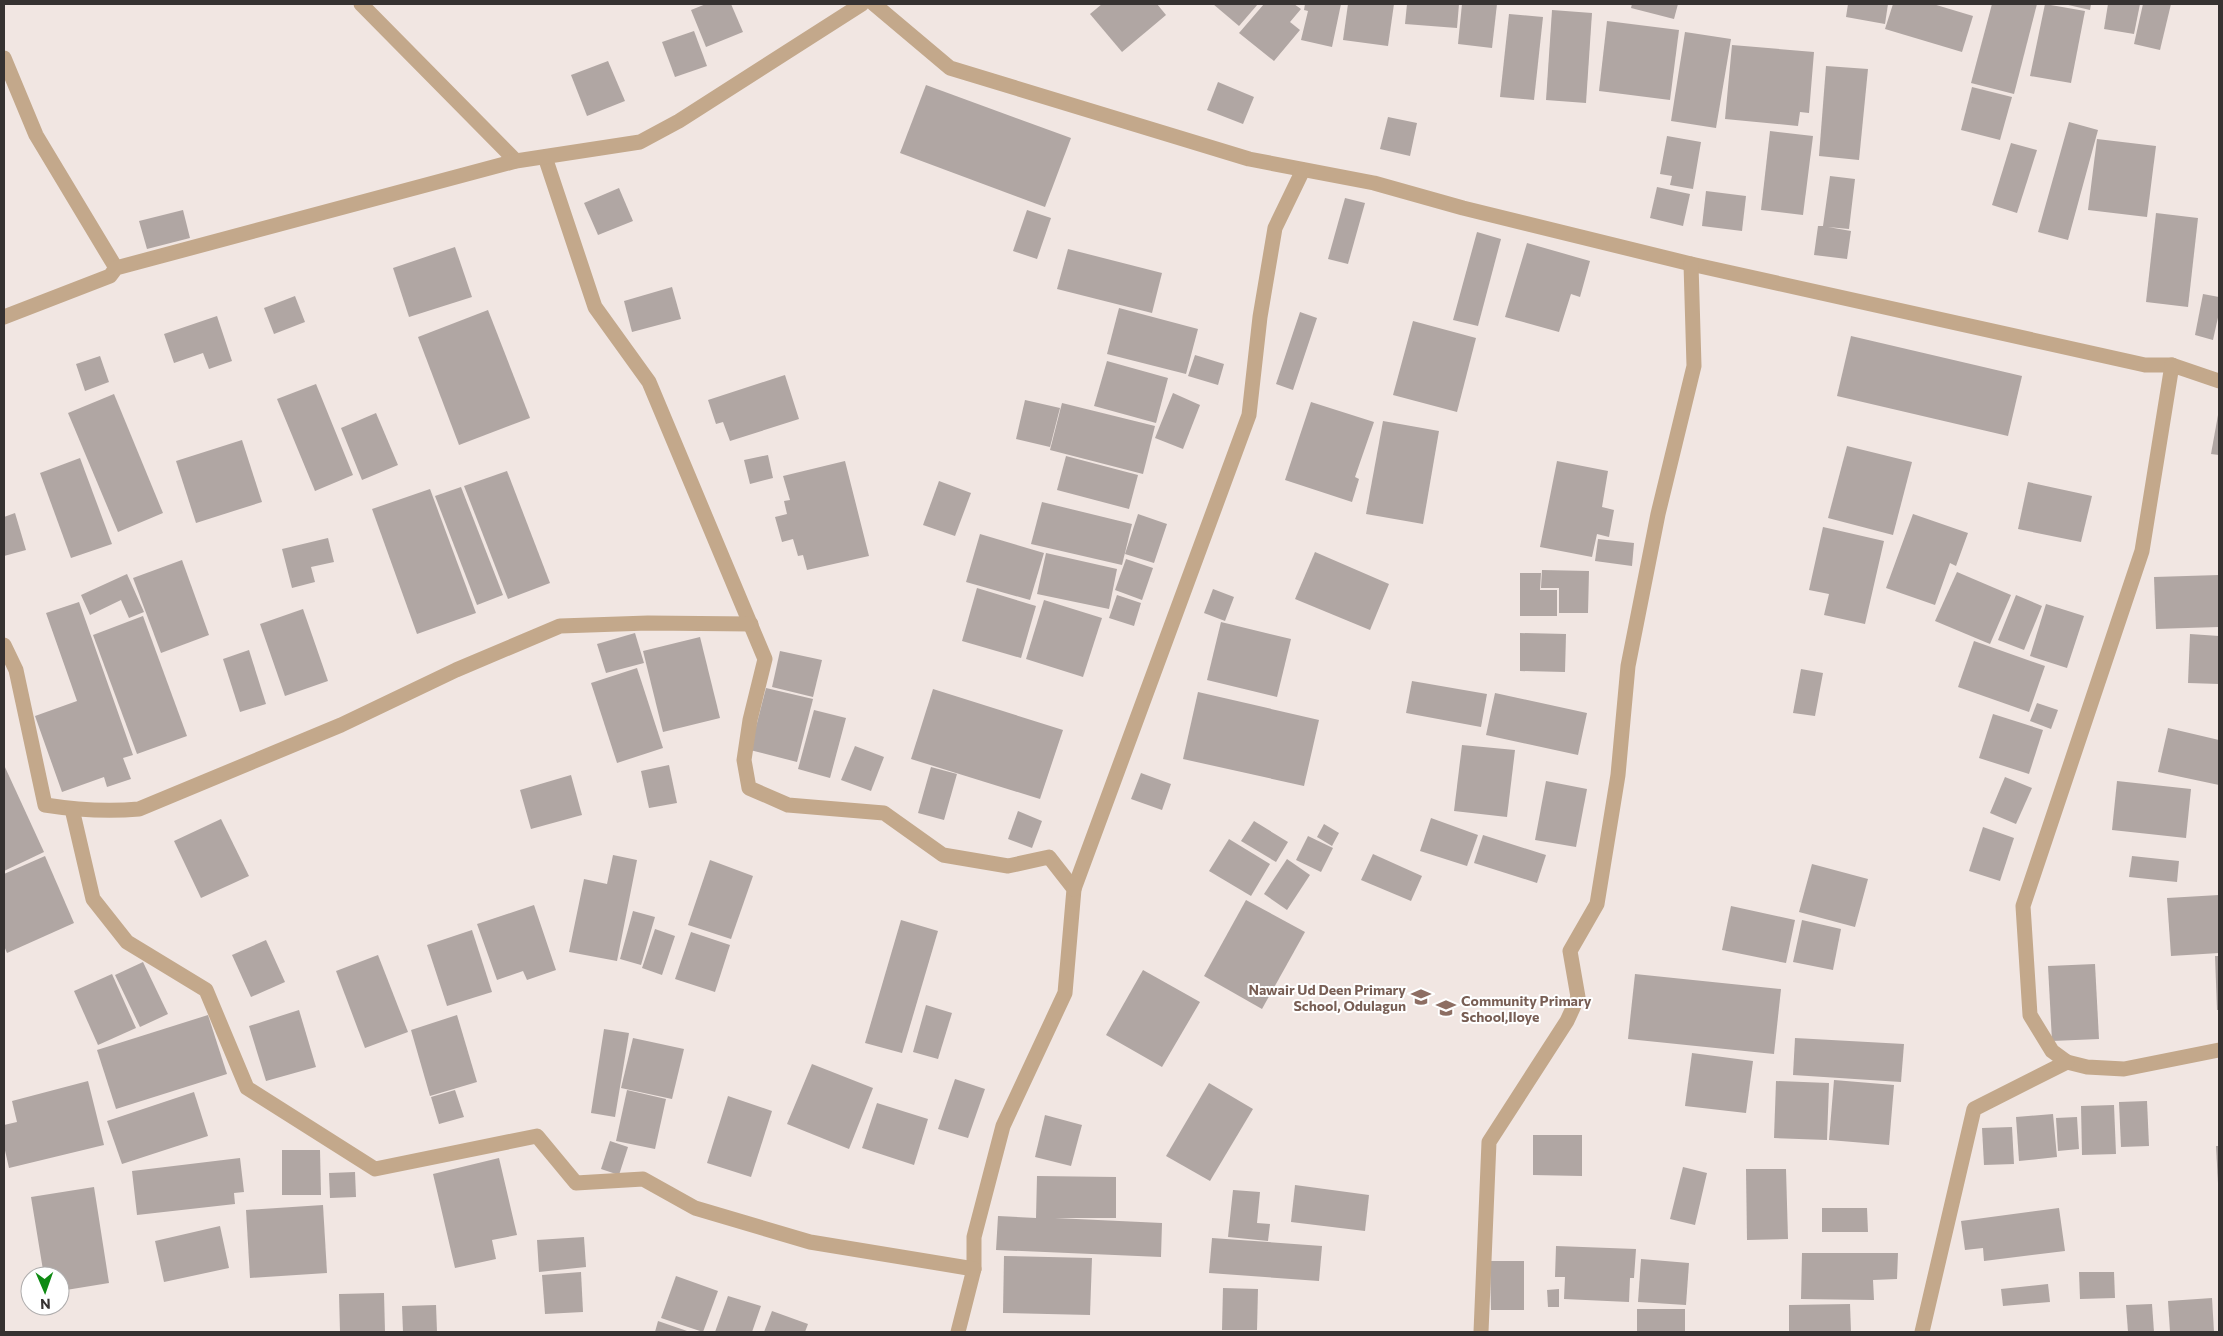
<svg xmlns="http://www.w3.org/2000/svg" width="2223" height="1336" viewBox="0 0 2223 1336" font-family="Commissioner,sans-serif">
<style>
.building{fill:#b0a6a3}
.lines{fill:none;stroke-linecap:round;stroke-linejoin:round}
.service{stroke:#c3a88b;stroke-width:15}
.minor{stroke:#c3a88b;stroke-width:15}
.labels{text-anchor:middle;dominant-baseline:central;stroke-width:4;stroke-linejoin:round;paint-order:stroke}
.education-label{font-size:14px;font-weight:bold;fill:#785e54;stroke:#fff;text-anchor:end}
</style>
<rect width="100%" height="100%" fill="#f1e6e2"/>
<g class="building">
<polygon points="706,4 731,4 743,32 706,47 691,10"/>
<polygon points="1102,4 1157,4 1166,15 1122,52 1090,14"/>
<polygon points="1213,4 1258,4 1239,26"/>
<polygon points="1264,4 1294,4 1301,9 1290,22 1300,30 1274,61 1239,33"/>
<polygon points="1305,4 1341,4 1332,47 1301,40 1308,11 1304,10"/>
<polygon points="1348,4 1394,4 1388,46 1343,40"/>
<polygon points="1407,4 1459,4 1457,28 1405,24"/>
<polygon points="1462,4 1497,4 1492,48 1458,44"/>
<polygon points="1632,4 1678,4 1674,19 1631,8"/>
<polygon points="1848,4 1888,4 1885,24 1846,17"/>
<polygon points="1893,4 1933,4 1973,16 1962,52 1885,29"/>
<polygon points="1992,4 2037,4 2014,94 1971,83"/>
<polygon points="2045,4 2085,11 2071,83 2030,76"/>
<polygon points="2064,4 2091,4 2090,10"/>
<polygon points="2108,4 2140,4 2134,34 2104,29"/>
<polygon points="2143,4 2171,4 2160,50 2134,44"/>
<polygon points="1552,10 1592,13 1586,103 1546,100"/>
<polygon points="1509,14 1543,17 1534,100 1500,97"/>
<polygon points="1607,21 1679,30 1670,100 1599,91"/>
<polygon points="694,31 707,66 675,77 662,42"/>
<polygon points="1685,32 1731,39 1716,128 1671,121"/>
<polygon points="1732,45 1814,52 1809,113 1800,112 1798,126 1725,119"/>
<polygon points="608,61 625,101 587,116 571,75"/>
<polygon points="1826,66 1868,69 1859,160 1819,156"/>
<polygon points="1218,82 1254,97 1243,124 1207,110"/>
<polygon points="926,85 1071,138 1045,207 900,153"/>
<polygon points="1972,87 2012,97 2000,140 1961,130"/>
<polygon points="1388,117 1417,123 1410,156 1380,149"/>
<polygon points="2069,122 2098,130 2068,240 2038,232"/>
<polygon points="1770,131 1813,136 1803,215 1761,210"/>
<polygon points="1667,136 1701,142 1693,189 1670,185 1672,176 1660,174"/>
<polygon points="2097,139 2156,146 2147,217 2088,210"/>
<polygon points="2011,143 2037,150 2017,213 1992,205"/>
<polygon points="1830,176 1855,179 1849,229 1828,227 1851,231 1847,259 1814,255 1818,226 1823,226"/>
<polygon points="1657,187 1690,194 1683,226 1650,218"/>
<polygon points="619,188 633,221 598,235 584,203"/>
<polygon points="1706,191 1746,196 1742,231 1702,226"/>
<polygon points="1345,198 1365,203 1348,264 1328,259"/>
<polygon points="183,210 190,238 147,249 139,221"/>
<polygon points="1027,210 1051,218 1037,259 1013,251"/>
<polygon points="2156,213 2198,218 2188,307 2146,302"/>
<polygon points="1477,232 1501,239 1478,326 1453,320"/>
<polygon points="1527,243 1590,261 1580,297 1571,294 1559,332 1505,317"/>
<polygon points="455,247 472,297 409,317 393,268"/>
<polygon points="1068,249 1162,273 1152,313 1057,289"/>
<polygon points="672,287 681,319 632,332 624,301"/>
<polygon points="2203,294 2219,297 2219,313 2213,340 2195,335"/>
<polygon points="295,296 305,322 274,334 264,308"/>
<polygon points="1119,308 1198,329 1186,374 1107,354"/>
<polygon points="488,310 530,418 459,445 418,337"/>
<polygon points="1300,312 1317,318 1293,390 1276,384"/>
<polygon points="217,316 232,361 209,369 203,353 174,363 164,334"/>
<polygon points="1413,321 1476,338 1457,412 1393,395"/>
<polygon points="1851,336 2022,376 2008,436 1837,396"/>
<polygon points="1195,355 1224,364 1218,385 1188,376"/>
<polygon points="100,356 109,382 85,391 76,364"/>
<polygon points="1107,361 1168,378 1156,423 1094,406"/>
<polygon points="785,375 799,419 730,441 723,422 716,424 708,400"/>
<polygon points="316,384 353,475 315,491 277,399"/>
<polygon points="1173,393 1200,405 1183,449 1155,438"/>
<polygon points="114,394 163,513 118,532 68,413"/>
<polygon points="1025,400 1060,408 1050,447 1016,439"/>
<polygon points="1311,402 1374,422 1355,477 1359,479 1352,502 1285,480"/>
<polygon points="1062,403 1155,426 1143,474 1050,450"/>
<polygon points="376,413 398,465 362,480 341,428"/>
<polygon points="2218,415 2219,415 2219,455 2211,454"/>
<polygon points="1383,421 1439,431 1423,524 1366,514"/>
<polygon points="242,440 262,502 196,523 176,461"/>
<polygon points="1847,446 1912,462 1893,535 1828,518"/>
<polygon points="768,455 773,478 750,484 744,460"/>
<polygon points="1066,456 1138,475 1129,509 1057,490"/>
<polygon points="80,458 112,544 71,558 40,473"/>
<polygon points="845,461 869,556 807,570 803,555 798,556 793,539 782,542 775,517 787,514 784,501 790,500 783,476"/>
<polygon points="1557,461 1608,471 1602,507 1614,510 1609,537 1597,534 1592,557 1540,547"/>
<polygon points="507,471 550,583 508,599 464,486"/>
<polygon points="939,481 971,493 955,536 923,525"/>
<polygon points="2028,482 2092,496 2081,542 2018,529"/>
<polygon points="461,487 503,595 477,605 435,496"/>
<polygon points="430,489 476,613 417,634 372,509"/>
<polygon points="1042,502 1132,524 1122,565 1031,544"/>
<polygon points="15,513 26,550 4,556 4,517"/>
<polygon points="1138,514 1167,524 1154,563 1125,554"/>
<polygon points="1913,514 1968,533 1956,566 1950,563 1935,605 1886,588"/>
<polygon points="1823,527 1884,541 1865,624 1824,615 1829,594 1809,590"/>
<polygon points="980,534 1044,553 1030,600 966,582"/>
<polygon points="328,538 334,562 311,567 315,582 292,588 282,549"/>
<polygon points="1598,539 1634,543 1632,566 1595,561"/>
<polygon points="1315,552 1389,584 1370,630 1295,599"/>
<polygon points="1046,553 1117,569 1109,609 1037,594"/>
<polygon points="1126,559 1153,568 1142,600 1115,590"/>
<polygon points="182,560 209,635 161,653 133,578"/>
<polygon points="1542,570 1589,571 1588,613 1559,613 1559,588 1541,588"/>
<polygon points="1957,572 2011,595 1990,644 1935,621"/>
<polygon points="1520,573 1541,573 1540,590 1557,590 1557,616 1520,616"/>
<polygon points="127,574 144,612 129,618 121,600 90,615 81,595"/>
<polygon points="2219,575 2219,627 2156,629 2154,577"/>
<polygon points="977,588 1036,606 1021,658 962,641"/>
<polygon points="1213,589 1234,597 1225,621 1204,613"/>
<polygon points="1117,595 1141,603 1134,626 1109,618"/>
<polygon points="2016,595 2042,606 2024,650 1998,640"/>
<polygon points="1044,600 1102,618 1083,677 1026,659"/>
<polygon points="79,602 133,755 123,758 131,779 107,787 104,777 62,792 35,716 77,701 46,613"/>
<polygon points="2046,604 2084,616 2067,668 2030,656"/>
<polygon points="303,609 328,681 285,696 260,624"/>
<polygon points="143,616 187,736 137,754 93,635"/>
<polygon points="1221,622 1291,639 1277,697 1207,680"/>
<polygon points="635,633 644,663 606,673 597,644"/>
<polygon points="1520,633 1566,634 1565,672 1520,671"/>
<polygon points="2190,634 2219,636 2219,684 2188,683"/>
<polygon points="700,637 720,718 663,732 643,651"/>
<polygon points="1974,641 2045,666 2029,712 1958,687"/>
<polygon points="249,650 266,704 240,712 223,659"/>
<polygon points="780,651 822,660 813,697 772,687"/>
<polygon points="637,668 663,748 617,763 591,683"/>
<polygon points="1801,669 1823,673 1815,716 1793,713"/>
<polygon points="1412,681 1487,694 1481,727 1406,713"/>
<polygon points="766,688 813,699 797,762 750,750"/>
<polygon points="933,689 1063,730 1040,799 911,759"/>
<polygon points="1198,692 1319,720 1304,786 1183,759"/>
<polygon points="1495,693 1587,713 1578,755 1486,735"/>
<polygon points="2037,703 2058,710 2051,729 2030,721"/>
<polygon points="814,710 846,718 830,778 798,769"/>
<polygon points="1993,714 2043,730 2029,774 1979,758"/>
<polygon points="2168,728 2219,740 2219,785 2158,772"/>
<polygon points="1462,745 1515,750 1507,817 1454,811"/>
<polygon points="855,746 884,757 871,791 841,780"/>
<polygon points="4,765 44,852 4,871"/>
<polygon points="669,765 677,803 649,808 641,771"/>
<polygon points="931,767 957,774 944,820 918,813"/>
<polygon points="1141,773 1171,784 1162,810 1131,799"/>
<polygon points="571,775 582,815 531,829 520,790"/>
<polygon points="2005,777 2032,788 2016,824 1990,813"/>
<polygon points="1546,781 1587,789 1576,847 1535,840"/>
<polygon points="2117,781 2191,789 2186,838 2112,830"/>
<polygon points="1018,811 1042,821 1032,848 1008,839"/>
<polygon points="1431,818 1478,835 1467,866 1420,851"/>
<polygon points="221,819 249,876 201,898 174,841"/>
<polygon points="1254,821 1288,842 1276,862 1241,841"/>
<polygon points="1324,824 1339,833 1332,846 1317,837"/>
<polygon points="1983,827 2014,838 2000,881 1969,871"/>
<polygon points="1483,835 1546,855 1537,883 1474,863"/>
<polygon points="1308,836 1333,848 1321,872 1296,860"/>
<polygon points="1229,839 1270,864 1251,896 1209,871"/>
<polygon points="1373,854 1422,876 1411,901 1361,880"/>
<polygon points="613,855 637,860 617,961 569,952 584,879 607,884"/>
<polygon points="45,856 74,923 7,953 4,946 4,874"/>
<polygon points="2132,856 2179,861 2177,882 2129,877"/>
<polygon points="1287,859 1310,875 1287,910 1264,894"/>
<polygon points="710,860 753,876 731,939 688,925"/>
<polygon points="1812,864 1868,879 1855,927 1799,912"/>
<polygon points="2219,895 2219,953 2171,956 2167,898"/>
<polygon points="1246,900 1305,932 1262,1009 1204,976"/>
<polygon points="534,905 556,970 527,980 523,971 497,980 477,924"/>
<polygon points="1731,906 1795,920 1786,963 1722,950"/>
<polygon points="633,911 655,917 641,965 620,959"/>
<polygon points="901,920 938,931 902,1053 865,1043"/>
<polygon points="1802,920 1841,929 1833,970 1793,962"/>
<polygon points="655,929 675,936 662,975 642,968"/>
<polygon points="472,930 492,992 447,1006 427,945"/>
<polygon points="691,932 730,945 715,992 675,979"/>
<polygon points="266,940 285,982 251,997 232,955"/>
<polygon points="378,955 408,1032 365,1048 336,971"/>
<polygon points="2215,956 2219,956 2219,1010 2217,1010"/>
<polygon points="143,962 168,1014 140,1027 115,975"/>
<polygon points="2095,964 2099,1039 2052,1041 2048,966"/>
<polygon points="1143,970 1200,1002 1162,1067 1106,1035"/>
<polygon points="112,974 136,1028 98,1045 74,991"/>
<polygon points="1635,974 1781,989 1774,1054 1628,1039"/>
<polygon points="926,1005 952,1013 938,1059 913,1052"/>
<polygon points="299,1010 316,1067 266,1081 249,1026"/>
<polygon points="208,1015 227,1074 116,1109 97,1050"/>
<polygon points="457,1015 477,1082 430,1096 411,1030"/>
<polygon points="604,1029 629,1033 615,1117 591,1113"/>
<polygon points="633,1038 684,1049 672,1099 621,1088"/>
<polygon points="1795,1038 1904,1044 1901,1082 1793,1075"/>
<polygon points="1692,1053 1753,1061 1746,1113 1685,1106"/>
<polygon points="812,1064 873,1088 849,1149 787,1124"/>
<polygon points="955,1079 985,1089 968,1138 938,1129"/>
<polygon points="1834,1080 1894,1085 1889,1145 1829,1140"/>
<polygon points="88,1081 104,1145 9,1168 4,1146 4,1125 17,1122 12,1101"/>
<polygon points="1776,1081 1829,1083 1827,1140 1774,1138"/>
<polygon points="1209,1083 1253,1109 1210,1181 1166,1156"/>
<polygon points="455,1090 464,1117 439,1124 431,1097"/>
<polygon points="627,1090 666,1099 655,1149 616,1141"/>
<polygon points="194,1092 208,1136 122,1164 107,1121"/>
<polygon points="728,1096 772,1111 751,1177 707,1163"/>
<polygon points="2147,1101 2149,1146 2121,1147 2119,1102"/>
<polygon points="877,1103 928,1119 914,1165 862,1148"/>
<polygon points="2114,1105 2116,1154 2082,1155 2081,1106"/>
<polygon points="2053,1114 2057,1157 2019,1161 2016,1117"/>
<polygon points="1045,1115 1082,1125 1071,1166 1035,1157"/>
<polygon points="2077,1117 2079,1149 2058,1151 2056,1118"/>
<polygon points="2012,1127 2014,1164 1984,1165 1982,1128"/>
<polygon points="1533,1135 1582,1135 1582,1176 1533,1175"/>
<polygon points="610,1141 628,1147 619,1175 601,1169"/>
<polygon points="2216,1146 2219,1146 2219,1183 2218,1183"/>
<polygon points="282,1150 320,1150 321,1195 282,1195"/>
<polygon points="240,1158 244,1192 234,1193 235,1204 137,1215 132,1171"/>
<polygon points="499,1158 517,1235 492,1240 496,1259 455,1268 433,1174"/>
<polygon points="1683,1167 1707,1173 1695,1225 1670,1219"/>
<polygon points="1746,1169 1786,1169 1788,1239 1747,1240"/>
<polygon points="355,1172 356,1197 330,1198 329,1173"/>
<polygon points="1037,1176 1116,1177 1116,1218 1055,1218 1162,1223 1161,1257 996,1250 998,1216 1036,1218"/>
<polygon points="1295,1185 1369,1195 1365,1231 1291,1222"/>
<polygon points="94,1187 109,1283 60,1291 60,1276 44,1276 31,1197"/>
<polygon points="1233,1190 1260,1192 1257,1223 1270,1224 1268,1241 1228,1237"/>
<polygon points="323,1205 327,1273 250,1278 246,1210"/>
<polygon points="1822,1208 1867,1208 1868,1232 1822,1232"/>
<polygon points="2059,1208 2065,1251 1984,1261 1983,1248 1965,1250 1961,1221"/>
<polygon points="220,1226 229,1268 164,1282 155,1241"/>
<polygon points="584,1237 586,1267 539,1272 537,1240"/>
<polygon points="1212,1238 1322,1246 1319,1281 1209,1273"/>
<polygon points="1556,1246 1636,1249 1634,1278 1630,1278 1629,1302 1564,1299 1565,1277 1555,1277"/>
<polygon points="1802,1253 1898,1253 1897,1279 1873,1280 1874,1300 1801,1299"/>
<polygon points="1004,1256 1092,1258 1090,1315 1003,1313"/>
<polygon points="1641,1259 1689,1263 1686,1305 1638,1302"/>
<polygon points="1490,1261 1524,1261 1524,1310 1491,1310"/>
<polygon points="581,1272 583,1312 545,1314 542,1275"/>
<polygon points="2079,1272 2114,1272 2115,1298 2080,1299"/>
<polygon points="676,1276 718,1291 703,1332 661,1318"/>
<polygon points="2048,1284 2050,1302 2003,1306 2001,1289"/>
<polygon points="1223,1288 1258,1289 1257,1330 1222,1330"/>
<polygon points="1559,1289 1559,1307 1548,1307 1547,1290"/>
<polygon points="384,1293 385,1332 340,1332 339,1294"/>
<polygon points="728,1296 761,1306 752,1332 715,1332"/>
<polygon points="2212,1298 2214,1332 2170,1332 2168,1301"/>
<polygon points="1850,1304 1851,1332 1789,1332 1789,1305"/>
<polygon points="2152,1304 2154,1332 2128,1332 2126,1305"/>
<polygon points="436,1305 437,1332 403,1332 402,1306"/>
<rect x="1637" y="1309" width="48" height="23"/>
<polygon points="772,1311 808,1324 805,1332 764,1332"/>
<polygon points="658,1321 690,1332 655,1332"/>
</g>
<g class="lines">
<polyline class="service" points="4,58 36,135 116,268"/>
<g class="minor">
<polyline points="361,4 516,161"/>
<polyline points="874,4 950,68 1249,159 1374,183 1463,208 1691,264 2145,365 2172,365 2219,381"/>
<polyline points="545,157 595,307 649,382 765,659 750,720 744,760 749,788 788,805 884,813 943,855 1008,866 1049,857 1074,889 1065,993 1003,1126 974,1237 974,1269 958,1332"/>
<polyline points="4,317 110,276 116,268 516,161 640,142 679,121 862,4"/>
<polyline points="2172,365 2142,551 2023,906 2030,1015 2052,1051 2067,1062 2087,1067 2124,1069 2219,1050"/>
<path d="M 4,645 L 16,670 L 45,805 C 77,810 107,812 139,809 L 341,725 L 456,670 L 560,626 L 648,623 L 751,624"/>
<polyline points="72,809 93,899 127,942 206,990 247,1088 375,1169 537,1136 576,1183 643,1179 695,1208 810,1242 974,1269"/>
<polyline points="1074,889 1249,415 1260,317 1275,228 1303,170"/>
<polyline points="1481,1332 1489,1142 1567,1021 1578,997 1570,951 1597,904 1618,775 1628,666 1658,514 1694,366 1691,264"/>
<polyline points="1922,1332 1974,1109 2067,1062"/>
</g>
</g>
<defs>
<symbol id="school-bare" viewBox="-9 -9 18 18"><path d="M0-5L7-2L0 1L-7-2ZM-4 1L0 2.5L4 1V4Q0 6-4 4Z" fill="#8d6e63" stroke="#fff" stroke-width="2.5" paint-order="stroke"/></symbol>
</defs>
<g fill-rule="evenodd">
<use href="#school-bare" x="1407" y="983" width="28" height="28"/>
<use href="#school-bare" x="1432" y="994" width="28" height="28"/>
</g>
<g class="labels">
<g class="education-label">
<text x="1406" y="989">Nawair Ud Deen Primary<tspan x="1406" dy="16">School, Odulagun</tspan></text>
<text x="1461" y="1000" text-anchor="start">Community Primary<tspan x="1461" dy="16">School,Iloye</tspan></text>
</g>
</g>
<rect width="2223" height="1336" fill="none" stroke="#363231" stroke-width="10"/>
<g transform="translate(45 1291) rotate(178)"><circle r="24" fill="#ffffff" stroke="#afadad"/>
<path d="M0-4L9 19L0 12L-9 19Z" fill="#0e8a13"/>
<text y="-8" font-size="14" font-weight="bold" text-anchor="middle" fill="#363231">N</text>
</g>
</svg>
